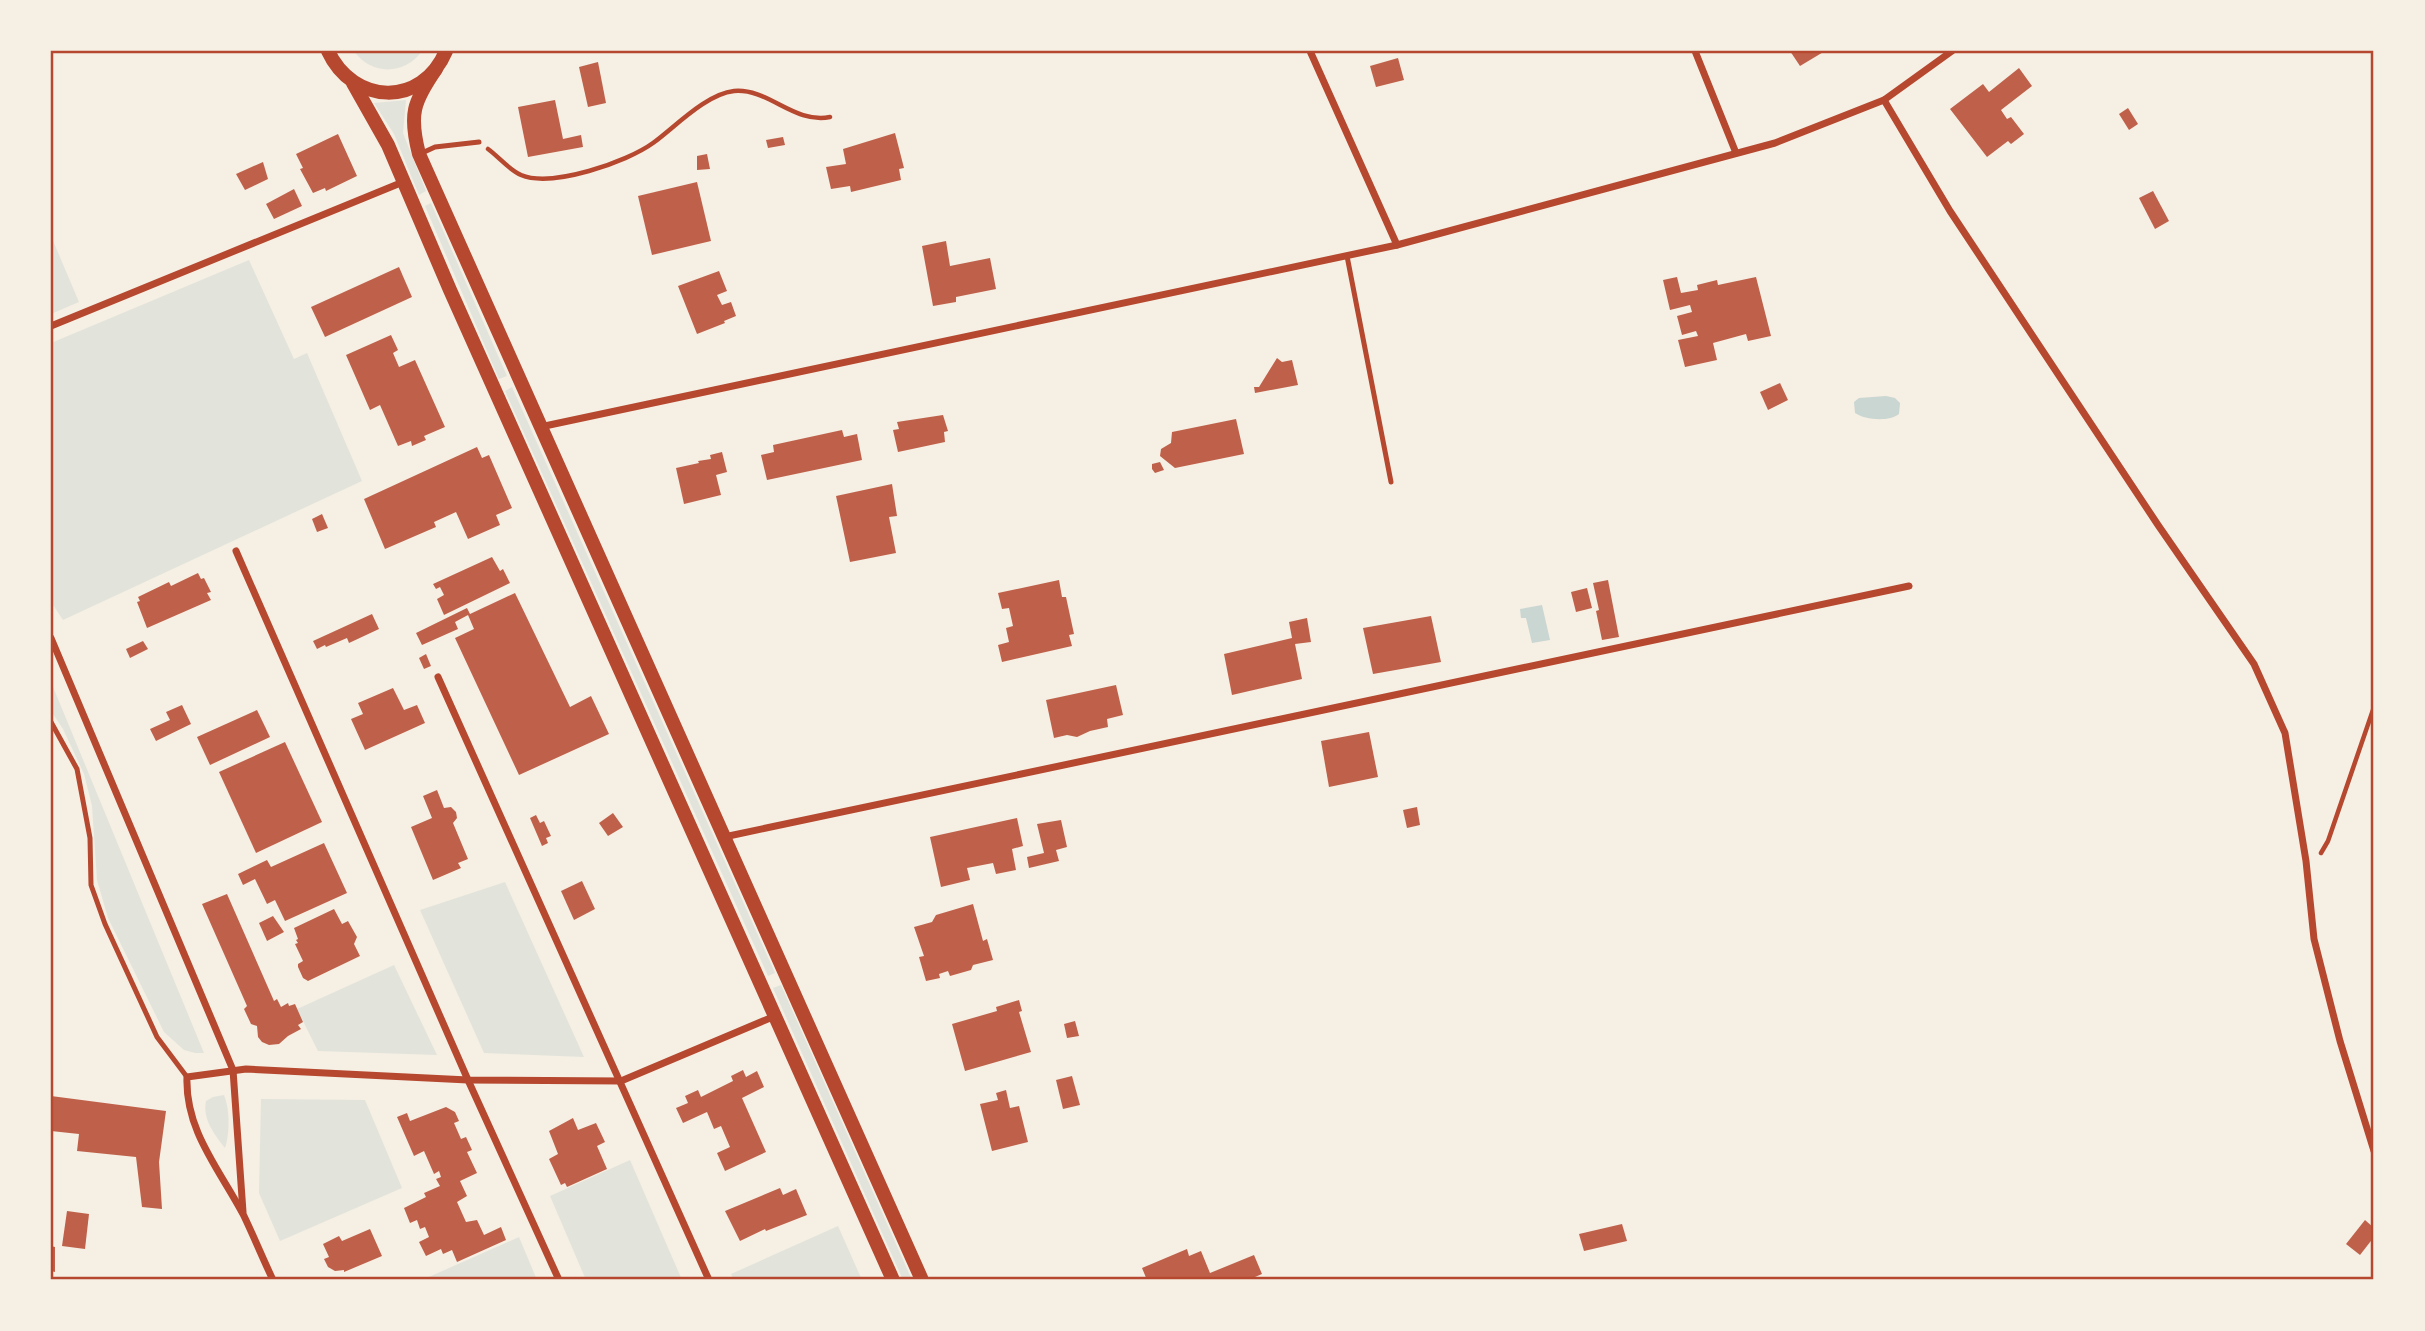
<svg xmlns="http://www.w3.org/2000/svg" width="2425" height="1331" viewBox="0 0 2425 1331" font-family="'Golos Text',sans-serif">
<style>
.green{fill:#e2e4dc}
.water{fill:#c9d6d2}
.building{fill:#bf614a}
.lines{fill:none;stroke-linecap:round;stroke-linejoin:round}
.path{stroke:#b5482f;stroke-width:4.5}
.service{stroke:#b5482f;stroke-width:5}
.minor{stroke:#b5482f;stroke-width:7}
.secondary{stroke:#b5482f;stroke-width:14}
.neatline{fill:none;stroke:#b5482f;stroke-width:2.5}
</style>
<rect width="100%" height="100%" fill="#f6efe4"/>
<g class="green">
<path d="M 354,51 L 422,51 C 405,75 371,76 354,51 Z"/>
<polygon points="406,100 403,133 426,191 419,195 394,134 374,103"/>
<polygon points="431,203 507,376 499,379 425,206"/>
<polygon points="51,236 79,302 51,314"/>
<polygon points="249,260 294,359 307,353 362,481 63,620 51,602 51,343"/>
<polygon points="512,387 775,973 768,976 505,391"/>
<polygon points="51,682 204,1053 195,1053 184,1050 164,1032 108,918 97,880 92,806 84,774 63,729 51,711"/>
<polygon points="505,882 584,1057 484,1053 420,910"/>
<polygon points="394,965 437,1055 318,1051 297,1009"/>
<polygon points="781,985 912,1280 903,1280 773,988"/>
<path d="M 224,1095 C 230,1109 230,1134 225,1148 C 215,1135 202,1119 206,1101 L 213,1097 Z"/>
<polygon points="261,1099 365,1100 402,1188 280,1241 259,1193"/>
<polygon points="630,1160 682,1280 586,1280 550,1196"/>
<polygon points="838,1226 862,1280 734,1280 731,1274"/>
<polygon points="519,1237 537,1280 422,1280"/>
</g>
<g class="water">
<path d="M 1886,396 L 1895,398 L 1900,403 L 1899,414 C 1889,422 1865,420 1855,413 L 1854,402 L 1859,398 Z"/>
<polygon points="1542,605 1550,640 1532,643 1526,618 1521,618 1520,609"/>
</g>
<g class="building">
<polygon points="1790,51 1825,51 1800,66"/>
<polygon points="1398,58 1404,80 1376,87 1370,66"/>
<polygon points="598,62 606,103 588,107 579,67"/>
<polygon points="2019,68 2032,86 2001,110 2007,119 2011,117 2024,134 2011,144 2008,141 1987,157 1950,109 1983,84 1989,92"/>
<polygon points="555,100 563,139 581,135 583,147 528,157 518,107"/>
<polygon points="2128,108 2138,124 2129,130 2119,114"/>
<polygon points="895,133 904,168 899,169 901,180 851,192 850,186 831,189 826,167 846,164 843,149"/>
<polygon points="338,134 357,176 326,191 325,188 313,193 300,169 303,168 296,154"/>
<polygon points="783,137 785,145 768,148 766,140"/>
<polygon points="707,154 710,169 697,170 697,156"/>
<polygon points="263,162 268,179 245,190 236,174"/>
<polygon points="697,182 711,241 652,255 638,196"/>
<polygon points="294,189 302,206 274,219 266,204"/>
<polygon points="2153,191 2169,221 2155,229 2139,198"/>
<polygon points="946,241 950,266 990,258 996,289 956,297 956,302 933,306 922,246"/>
<polygon points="399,267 412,297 325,337 311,307"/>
<polygon points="719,271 727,291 717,295 722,305 731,302 736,316 724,321 725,323 697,334 678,286"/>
<polygon points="1677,277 1681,293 1698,290 1697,285 1717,280 1718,285 1756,277 1771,336 1748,341 1746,334 1713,343 1717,360 1685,367 1678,340 1698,336 1696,331 1682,335 1677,316 1692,312 1690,305 1670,310 1663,280"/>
<polygon points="391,335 398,350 393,353 399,367 415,360 445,427 424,436 426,440 412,446 411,441 398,446 380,405 370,410 346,355"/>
<polygon points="1277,358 1282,362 1292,360 1298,385 1255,393 1254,387 1259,387"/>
<polygon points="1780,383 1788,400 1768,410 1760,392"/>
<polygon points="943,415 948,431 944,432 945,442 898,452 893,430 899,429 897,422"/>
<polygon points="1236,419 1244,454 1175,468 1160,456 1161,449 1171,443 1172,432"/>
<polygon points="842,430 844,437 857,434 862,460 767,480 761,455 774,452 773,445"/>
<polygon points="477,447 482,458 489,455 512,508 496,515 500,525 468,539 456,512 434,522 436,527 385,549 364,499"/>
<polygon points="722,452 727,472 716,475 721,495 684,504 676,468 699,463 698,461 711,459 710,455"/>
<polygon points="1160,462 1164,470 1155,473 1152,469 1152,464"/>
<polygon points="892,484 897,516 889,517 896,553 850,562 836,496"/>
<polygon points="322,514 328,528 317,532 312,519"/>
<polygon points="492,557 500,571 503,569 510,583 444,615 437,599 444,595 440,587 436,589 433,584"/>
<polygon points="198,573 201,579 204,578 211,592 207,593 211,600 147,628 137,602 140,601 138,597 169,582 171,586"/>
<polygon points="1059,580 1062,597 1066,597 1074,634 1069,635 1072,646 1002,662 998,645 1009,642 1006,628 1013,626 1009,608 1002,609 998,593"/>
<polygon points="1608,580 1619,637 1602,640 1596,611 1599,610 1593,583"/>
<polygon points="1587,588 1592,608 1576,612 1571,592"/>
<polygon points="515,593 570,707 591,696 609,734 519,775 455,638 474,629 468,615 455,622 458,629 422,645 416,633 467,608 470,614"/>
<polygon points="372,614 379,629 349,643 347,638 326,647 325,645 317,649 313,641"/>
<polygon points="1431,616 1441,662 1373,674 1363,628"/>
<polygon points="1307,618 1311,642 1295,644 1302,679 1232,695 1224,654 1292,638 1289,622"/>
<polygon points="143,641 148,649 130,658 126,649"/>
<polygon points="426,654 431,666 424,669 419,658"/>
<polygon points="1116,685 1123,715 1107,719 1108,727 1090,731 1077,737 1067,735 1054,738 1046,700"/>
<polygon points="393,688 404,710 417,705 425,723 365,750 351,719 363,714 358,703"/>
<polygon points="182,705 191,724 156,741 150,729 170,720 166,712"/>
<polygon points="257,710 270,737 210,765 197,737"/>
<polygon points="1369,732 1378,777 1329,787 1321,741"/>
<polygon points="285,742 322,822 256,853 219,772"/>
<polygon points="437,790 444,808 451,807 456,812 457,818 453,823 468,859 458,863 461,868 433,880 411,827 432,818 423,796"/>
<polygon points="1417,807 1420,825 1407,828 1403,810"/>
<polygon points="613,813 623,827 608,836 599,823"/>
<polygon points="536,815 540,823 544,821 551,836 546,838 548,843 542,846 530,818"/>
<polygon points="1017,818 1023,846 1012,849 1016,870 996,874 993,863 967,868 970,880 941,887 930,837"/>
<polygon points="1061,820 1067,847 1056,850 1059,861 1029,868 1027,857 1044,853 1037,824"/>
<polygon points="324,843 347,893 285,921 275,900 267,904 255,879 243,885 238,874 267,860 271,867"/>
<polygon points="582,881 595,909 574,920 561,891"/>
<polygon points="227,894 274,1001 277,999 281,1007 288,1003 289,1006 295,1004 303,1022 298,1025 301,1029 288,1036 279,1044 269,1045 262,1042 258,1037 257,1026 251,1024 244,1009 247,1006 202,904"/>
<polygon points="973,904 983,941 987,939 993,960 973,965 971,970 950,976 948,971 939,974 940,978 926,981 919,957 924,956 914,927 932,922 936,915"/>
<polygon points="334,909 342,924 348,921 357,937 354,944 360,956 308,981 303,978 298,967 298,964 303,961 295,944 298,943 296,940 298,939 294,928"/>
<polygon points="273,916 284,932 267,941 259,923"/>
<polygon points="1019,1000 1022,1011 1019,1012 1031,1052 965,1071 952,1024 997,1011 996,1007"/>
<polygon points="1075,1021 1079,1036 1067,1038 1064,1024"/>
<polygon points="743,1070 746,1077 757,1071 764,1087 742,1098 766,1152 725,1171 717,1153 730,1147 721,1126 714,1129 707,1112 683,1123 676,1108 688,1103 685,1096 698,1090 701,1097 733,1081 731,1076"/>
<polygon points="1072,1076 1080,1105 1063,1109 1056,1080"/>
<polygon points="1006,1090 1010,1108 1019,1106 1028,1142 992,1151 980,1104 998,1100 996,1093"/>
<polygon points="51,1096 166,1111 159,1162 162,1209 142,1207 136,1157 77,1151 79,1134 51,1131"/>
<polygon points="446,1107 455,1112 459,1121 454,1123 461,1139 466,1137 472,1150 467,1152 477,1173 460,1181 467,1196 457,1202 466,1222 477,1220 484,1235 501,1227 506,1240 457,1262 452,1250 443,1254 441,1249 426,1256 419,1242 429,1237 425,1227 420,1229 417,1220 410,1223 404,1208 426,1197 424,1193 440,1186 436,1179 441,1177 439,1171 434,1174 424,1151 414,1156 397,1117 407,1113 410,1121"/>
<polygon points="573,1118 578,1130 596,1123 605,1142 597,1146 607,1169 567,1187 565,1183 561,1185 549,1159 558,1154 549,1131"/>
<polygon points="780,1188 783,1195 796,1189 807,1215 766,1231 765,1229 740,1241 725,1211"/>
<polygon points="67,1211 89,1214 85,1249 62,1246"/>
<polygon points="2365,1220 2374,1228 2374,1237 2360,1255 2346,1244"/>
<polygon points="1622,1224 1627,1241 1584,1251 1579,1234"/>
<polygon points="370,1229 382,1256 344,1272 344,1270 335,1271 328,1267 324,1259 329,1257 323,1244 339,1236 342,1241"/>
<polygon points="51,1246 55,1247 55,1272 51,1271"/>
<polygon points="1187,1249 1189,1256 1201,1251 1210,1273 1254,1255 1262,1274 1248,1280 1147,1280 1142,1268"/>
</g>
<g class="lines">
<g class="path">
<path d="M 488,149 C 499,157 508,169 521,175 C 552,188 627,162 653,143 C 675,127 706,94 734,91 C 769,88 793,124 830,117"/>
<polyline points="2321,853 2328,841 2374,707"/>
</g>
<g class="service">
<polyline points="422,153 435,147 479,142"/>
<polyline points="1347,256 1391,482"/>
<polyline points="51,722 77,769 90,838 91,885 105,924 157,1037 187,1077"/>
</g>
<g class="minor">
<polyline points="1310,51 1397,245"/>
<polyline points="1695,51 1736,153"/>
<polyline points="1884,100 1950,211 2158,525 2254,664 2285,733 2306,861 2314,939 2340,1041 2374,1151"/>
<polyline points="51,326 403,182"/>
<polyline points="540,427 1397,245 1775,143 1884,100 1952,51"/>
<polyline points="236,551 468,1080 559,1280"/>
<polyline points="51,638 233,1070 243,1212"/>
<polyline points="438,677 709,1280"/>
<polyline points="724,837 1909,586"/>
<path d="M 273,1280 C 263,1259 254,1237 244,1216 C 220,1170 185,1131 187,1077 L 246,1069 L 468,1080 L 621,1081 L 775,1016"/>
</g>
<g class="secondary">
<path d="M 328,51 C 353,105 422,108 446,51"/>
<path d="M 436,69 C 413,102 409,115 419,154 L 922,1280"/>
<polyline points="353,83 388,145 450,290 893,1280"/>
</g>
</g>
<rect width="2425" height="1331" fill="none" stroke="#f6efe4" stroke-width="105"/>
<rect x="52" y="52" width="2320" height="1226" class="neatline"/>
</svg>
